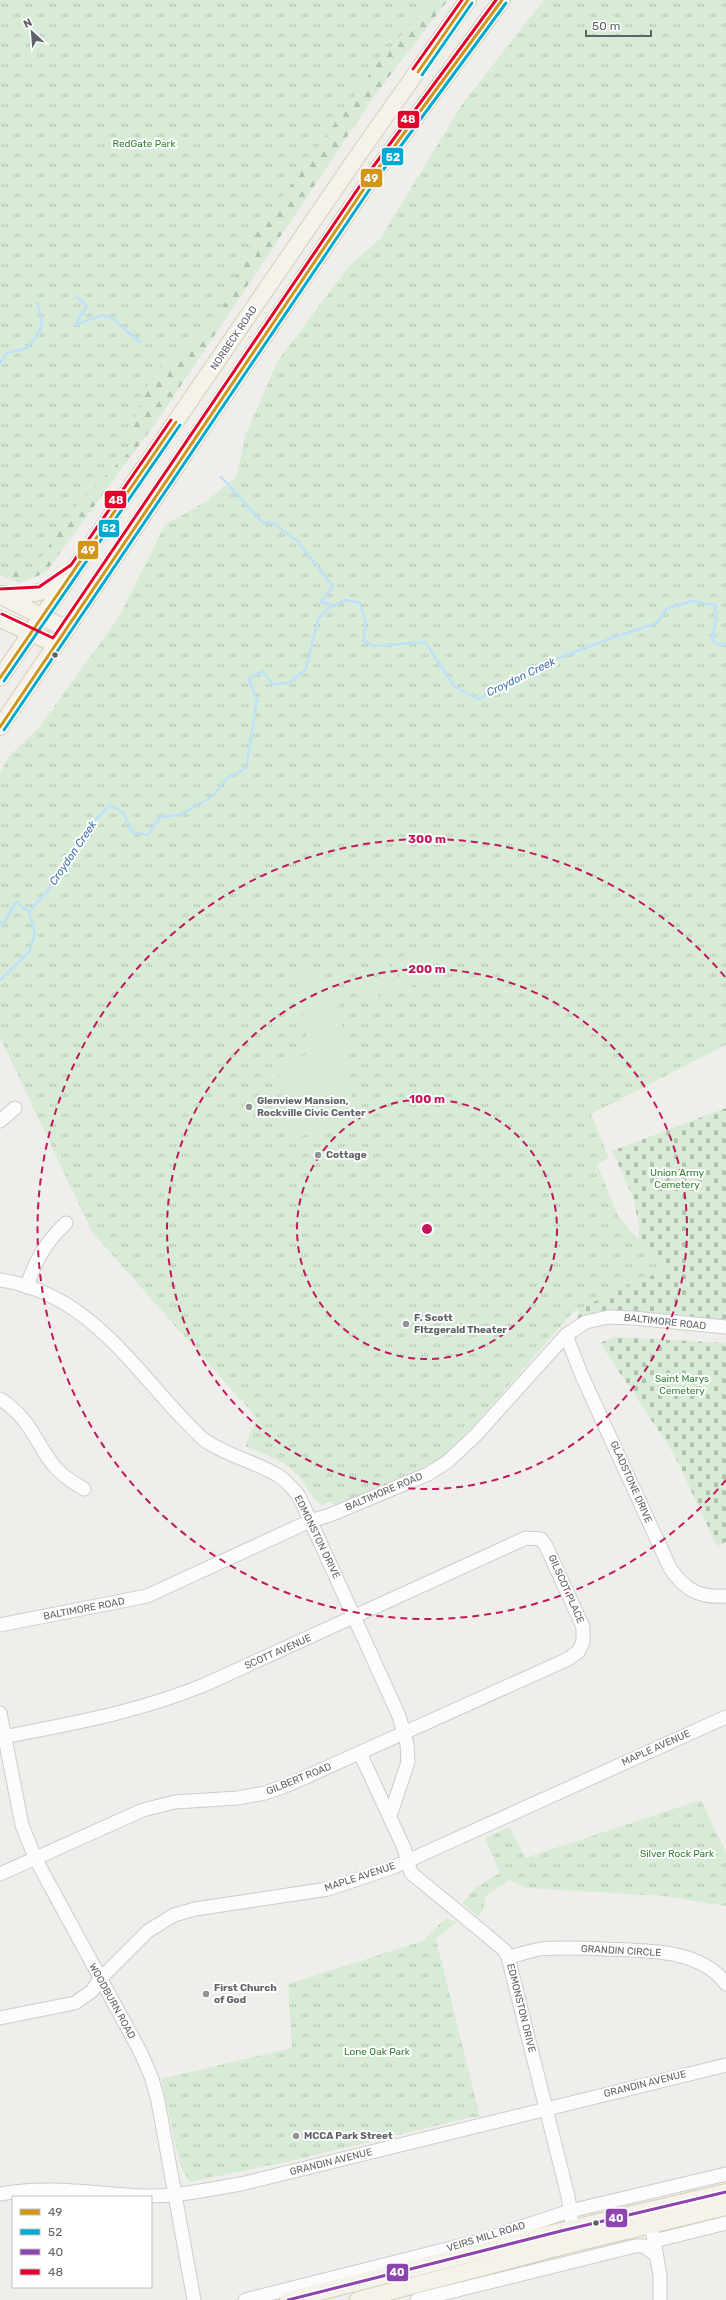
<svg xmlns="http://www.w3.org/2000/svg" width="726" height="2300" viewBox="0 0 726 2300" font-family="Rubik,sans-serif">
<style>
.forest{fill:url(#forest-firs)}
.cemetery{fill:url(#cemetery-stones)}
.park{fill:url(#park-tufts)}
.garden{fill:#d8ebd6}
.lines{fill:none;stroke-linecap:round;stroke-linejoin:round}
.stream{stroke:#bfe0f9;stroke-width:2.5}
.minor-casing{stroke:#cbcccc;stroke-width:15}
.major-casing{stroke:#d7ceb8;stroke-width:18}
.minor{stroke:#fdfcfc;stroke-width:13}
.major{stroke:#f4f2e9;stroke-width:16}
.bus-1-casing{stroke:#fff;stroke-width:6}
.bus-2-casing{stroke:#fff;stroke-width:6}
.bus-3-casing{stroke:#fff;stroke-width:6}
.bus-4-casing{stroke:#fff;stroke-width:6}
.bus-1{stroke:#d1951a;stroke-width:3}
.bus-2{stroke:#00a9ce;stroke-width:3}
.bus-3{stroke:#8e44ad;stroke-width:3}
.bus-4{stroke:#e4002b;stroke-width:3}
.ring{fill:none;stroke:#c2185b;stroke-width:2;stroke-dasharray:7 5}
.bus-dot{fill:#5f6368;stroke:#fff;stroke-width:1.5}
.poi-dot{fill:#919496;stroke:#fff;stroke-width:1.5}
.labels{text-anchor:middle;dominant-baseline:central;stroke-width:4;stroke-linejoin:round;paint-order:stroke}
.park-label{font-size:10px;fill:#348238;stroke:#fff}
.street-label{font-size:10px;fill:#5f6368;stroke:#fff}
.poi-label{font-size:10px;font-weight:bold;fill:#5f6368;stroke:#fff;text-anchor:start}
.water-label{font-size:11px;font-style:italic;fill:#4174aa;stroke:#fff}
.centre{fill:#c2185b;stroke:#fff;stroke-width:2}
.ring-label{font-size:12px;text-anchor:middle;font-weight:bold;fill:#c2185b;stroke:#fff;stroke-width:4;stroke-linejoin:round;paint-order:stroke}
.line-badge{stroke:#fff;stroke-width:1.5}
.badge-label{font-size:11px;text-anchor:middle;font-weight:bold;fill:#fff}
</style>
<defs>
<pattern id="forest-firs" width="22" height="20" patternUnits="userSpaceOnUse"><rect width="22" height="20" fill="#d8ebd6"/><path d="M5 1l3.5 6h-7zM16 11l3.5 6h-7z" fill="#b2c2b1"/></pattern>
<pattern id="cemetery-stones" width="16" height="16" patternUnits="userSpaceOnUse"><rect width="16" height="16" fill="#d8ebd6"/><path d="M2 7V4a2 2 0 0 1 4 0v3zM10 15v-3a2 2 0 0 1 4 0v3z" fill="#b2c2b1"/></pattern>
<pattern id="park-tufts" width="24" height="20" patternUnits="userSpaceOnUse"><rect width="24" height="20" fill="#d8ebd6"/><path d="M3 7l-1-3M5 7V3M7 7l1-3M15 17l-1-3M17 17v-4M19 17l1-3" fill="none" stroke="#b2c2b1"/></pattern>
</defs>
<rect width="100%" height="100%" fill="#efeeea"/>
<polygon class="forest" points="348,0 448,0 375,95 157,421 45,573 19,583 0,575 0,544"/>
<g class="cemetery">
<polygon points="726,1108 726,1327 633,1318 575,1328 581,1304 638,1253 639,1225 633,1197 612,1151"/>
<polygon points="615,1337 726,1343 726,1542 717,1546 674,1454 600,1343"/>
</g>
<g class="park">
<polygon points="0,0 433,0 381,58 252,240 218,319 155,371 137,410 128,453 74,508 34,569 0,572"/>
<path d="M 544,0 L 726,0 L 726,1045 L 591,1114 L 609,1158 L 597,1164 L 618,1216 L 664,1270 L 574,1311 L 445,1458 L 335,1505 L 331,1501 L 323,1505 C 311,1500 307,1484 297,1474 C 283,1460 264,1454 245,1446 L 257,1418 L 92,1232 L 0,1037 L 0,774 L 8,757 L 38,729 L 119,617 L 165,525 L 205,502 L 236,477 L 246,434 L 277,362 L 349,266 L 380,239 L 463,103 Z"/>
<polygon points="701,1800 726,1853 726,1906 664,1896 527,1888 509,1880 486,1896 483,1910 478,1916 463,1903 476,1887 500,1873 485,1838 510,1827 525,1858"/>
<polygon points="446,1918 457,1922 436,1939 480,2117 471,2117 291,2161 189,2182 180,2164 161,2079 292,2048 288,1984 423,1941"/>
</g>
<g class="garden">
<polygon points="426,949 436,978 423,982 413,953"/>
<polygon points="407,955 417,984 404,989 394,959"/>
<polygon points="388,962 398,991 385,996 375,966"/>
<polygon points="369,968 379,998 366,1002 356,973"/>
<polygon points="295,971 336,981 355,1128 286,1138 278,1072 309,1052"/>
</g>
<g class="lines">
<g class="stream">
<polyline points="76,296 87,306 75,325 102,315 113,319 140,342"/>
<path d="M 0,363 L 7,353 L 27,348 C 43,327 45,329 37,303"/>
<polyline points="221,477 263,523 272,522 298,542 333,586 321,602 333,605"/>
<polyline points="0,923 3,924 16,902 29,912"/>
<polyline points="0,980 30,951 35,933 29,912 58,878 73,850 93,822 110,805 123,812 132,832 148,835 160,817 179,815 213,796 226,779 246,768 257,700 249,679 262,671 273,684 289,683 306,669 318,619 329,608 345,600 360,603 366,623 363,641 375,646 425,642 454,686 478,699 540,665 609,639 657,623 666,609 692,601 715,605 716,619 712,640 719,645 726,644"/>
</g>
<defs>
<g id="minor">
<polyline points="0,1121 15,1108"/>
<path d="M 0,1280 C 95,1294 138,1378 203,1439 C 226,1456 255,1461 279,1476 C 287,1481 293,1489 299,1496 L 399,1716 L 407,1744 L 408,1762 L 390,1816"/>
<path d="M 27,1287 C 35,1260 46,1242 66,1223"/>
<path d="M 566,1335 L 582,1376 L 670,1568 C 685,1590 699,1598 726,1596"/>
<path d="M 0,1399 C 32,1420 33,1439 54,1466 C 62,1476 74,1483 84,1489"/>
<polyline points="0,1625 147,1596 310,1521 330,1515 428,1474 447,1462 475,1436 566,1335 586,1322 608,1317 633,1318 726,1327"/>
<polyline points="0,1713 22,1825 35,1858 141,2053 152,2079 158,2101 194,2300"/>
<polyline points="360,1753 404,1848 411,1873 484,1933 505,1951 508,1957 568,2196 574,2237"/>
<path d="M 0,1874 L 143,1810 L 175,1802 L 238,1798 L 265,1793 L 288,1785 L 566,1660 L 578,1652 L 583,1642 L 583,1627 L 546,1546 L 541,1539 L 526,1538 L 204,1685 C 138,1712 74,1723 4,1737"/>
<path d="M 508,1957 C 518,1955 530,1951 540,1949 C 562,1947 583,1948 604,1949 C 644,1951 700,1948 726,1984"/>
<polyline points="0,2018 75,2003 92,1991 100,1979 148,1931 174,1915 195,1909 328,1889 394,1867 726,1717"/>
<path d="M 0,2194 C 49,2185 95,2194 144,2196 C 176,2197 209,2189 241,2184 L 726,2065"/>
<polyline points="650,2217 660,2276 660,2300"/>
<polyline points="654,2241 726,2223"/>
<polyline points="245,2300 479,2241 570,2211 726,2174"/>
<polyline points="417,2300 635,2246 644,2246 656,2255"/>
</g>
<g id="major">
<path d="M 0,594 C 32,595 39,597 66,576"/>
<polyline points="1,596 65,628"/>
<polyline points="0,619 55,644"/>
<polyline points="0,678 363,148 468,0"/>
<polyline points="0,727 374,174 502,0"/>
<polyline points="288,2300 561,2231 726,2192"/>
<polyline points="358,2300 564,2246 726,2207"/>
</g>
</defs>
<use href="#minor" class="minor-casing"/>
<use href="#major" class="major-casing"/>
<use href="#minor" class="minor"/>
<use href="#major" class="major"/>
<defs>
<g id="bus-1">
<polyline points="418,72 468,0"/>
<polyline points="0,678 176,422"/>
<polyline points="0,727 374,174 502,0"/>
</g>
<g id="bus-2">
<polyline points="422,75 472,3"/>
<polyline points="4,681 180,425"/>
<polyline points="4,730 378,177 506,3"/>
</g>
<polyline id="bus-3" points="288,2300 561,2231 726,2192"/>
<g id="bus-4">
<polyline points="413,69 462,0"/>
<polyline points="0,589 39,587 71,565 171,420"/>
<polyline points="2,614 53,638 370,171 496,0"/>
</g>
</defs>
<use href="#bus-1" class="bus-1-casing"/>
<use href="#bus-2" class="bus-2-casing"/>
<use href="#bus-3" class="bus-3-casing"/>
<use href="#bus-4" class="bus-4-casing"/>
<use href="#bus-1" class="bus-1"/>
<use href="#bus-2" class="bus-2"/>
<use href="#bus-3" class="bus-3"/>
<use href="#bus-4" class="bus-4"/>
</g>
<g class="ring">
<circle cx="427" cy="1229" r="130"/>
<circle cx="427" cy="1229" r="260"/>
<path d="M726 1480A390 390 0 1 1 726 978"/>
</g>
<g class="bus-dot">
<circle cx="55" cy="655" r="3.5"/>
<circle cx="596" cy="2223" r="3.5"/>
</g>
<g class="poi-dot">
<circle cx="249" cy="1107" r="4"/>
<circle cx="318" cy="1155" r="4"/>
<circle cx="406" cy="1324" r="4"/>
<circle cx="206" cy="1994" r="4"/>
<circle cx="296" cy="2136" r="4"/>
</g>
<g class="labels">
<g class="park-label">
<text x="144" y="144">RedGate Park</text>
<text x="677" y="1173">Union Army<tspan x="677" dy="12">Cemetery</tspan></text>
<text x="682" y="1379">Saint Marys<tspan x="682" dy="12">Cemetery</tspan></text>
<text x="677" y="1854">Silver Rock Park</text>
<text x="377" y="2052">Lone Oak Park</text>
</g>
<g class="street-label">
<text transform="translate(234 338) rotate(-56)">NORBECK ROAD</text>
<text transform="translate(665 1322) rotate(6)">BALTIMORE ROAD</text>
<text transform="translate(631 1482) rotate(66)">GLADSTONE DRIVE</text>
<text transform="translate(384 1492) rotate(-23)">BALTIMORE ROAD</text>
<text transform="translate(317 1537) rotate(64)">EDMONSTON DRIVE</text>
<text transform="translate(566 1589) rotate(66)">GILSCOT PLACE</text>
<text transform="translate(84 1609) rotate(-11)">BALTIMORE ROAD</text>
<text transform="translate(278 1652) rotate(-24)">SCOTT AVENUE</text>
<text transform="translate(656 1748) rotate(-24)">MAPLE AVENUE</text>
<text transform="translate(299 1779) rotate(-22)">GILBERT ROAD</text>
<text transform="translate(360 1877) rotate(-18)">MAPLE AVENUE</text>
<text transform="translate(621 1951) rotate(3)">GRANDIN CIRCLE</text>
<text transform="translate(112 2001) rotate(61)">WOODBURN ROAD</text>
<text transform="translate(521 2008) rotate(76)">EDMONSTON DRIVE</text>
<text transform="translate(645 2084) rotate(-14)">GRANDIN AVENUE</text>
<text transform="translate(331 2162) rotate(-14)">GRANDIN AVENUE</text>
<text transform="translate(486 2237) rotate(-17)">VEIRS MILL ROAD</text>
</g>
<g class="poi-label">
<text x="257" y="1101">Glenview Mansion,<tspan x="257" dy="12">Rockville Civic Center</tspan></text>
<text x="326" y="1155">Cottage</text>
<text x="414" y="1318">F. Scott<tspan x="414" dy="12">FItzgerald Theater</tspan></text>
<text x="214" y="1988">First Church<tspan x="214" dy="12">of God</tspan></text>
<text x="304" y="2136">MCCA Park Street</text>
</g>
<g class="water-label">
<text transform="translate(521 677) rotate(-26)">Croydon Creek</text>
<text transform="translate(73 853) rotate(-56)">Croydon Creek</text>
</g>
</g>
<circle cx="427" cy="1229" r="6" class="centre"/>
<g class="ring-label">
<text x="427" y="843">300 m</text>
<text x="427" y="973">200 m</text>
<text x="427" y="1103">100 m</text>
</g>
<g class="line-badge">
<rect x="397" y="110" width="23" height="19" rx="4" fill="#e4002b"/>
<rect x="381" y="147" width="23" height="19" rx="4" fill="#00a9ce"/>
<rect x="360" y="168" width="23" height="20" rx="4" fill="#d1951a"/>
<rect x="104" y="490" width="23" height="19" rx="4" fill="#e4002b"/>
<rect x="98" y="519" width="22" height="19" rx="4" fill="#00a9ce"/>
<rect x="77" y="540" width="22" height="20" rx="4" fill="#d1951a"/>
<rect x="605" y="2208" width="23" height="20" rx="4" fill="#8e44ad"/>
<rect x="386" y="2263" width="23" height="19" rx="4" fill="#8e44ad"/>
</g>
<g class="badge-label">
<text x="408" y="123">48</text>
<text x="393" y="161">52</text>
<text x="371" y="182">49</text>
<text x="116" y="504">48</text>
<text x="109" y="532">52</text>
<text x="88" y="554">49</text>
<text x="616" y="2222">40</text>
<text x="397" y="2276">40</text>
</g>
<rect x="12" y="2196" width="140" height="92" fill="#ffffff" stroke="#bfc1c3"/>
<rect x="20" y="2209" width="20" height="6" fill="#d1951a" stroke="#bfc1c3"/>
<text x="48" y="2216" font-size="12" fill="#5f6368">49</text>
<rect x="20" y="2229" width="20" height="6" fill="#00a9ce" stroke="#bfc1c3"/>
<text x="48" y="2236" font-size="12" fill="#5f6368">52</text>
<rect x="20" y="2249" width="20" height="6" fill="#8e44ad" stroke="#bfc1c3"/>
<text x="48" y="2256" font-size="12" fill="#5f6368">40</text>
<rect x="20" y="2269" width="20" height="6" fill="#e4002b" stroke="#bfc1c3"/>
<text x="48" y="2276" font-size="12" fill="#5f6368">48</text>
<g transform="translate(32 32) rotate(334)" stroke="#ffffff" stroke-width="3" paint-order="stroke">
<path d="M0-3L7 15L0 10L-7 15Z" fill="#5f6368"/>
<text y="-6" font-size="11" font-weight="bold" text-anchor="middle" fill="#5f6368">N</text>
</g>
<path d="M586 30v6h65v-6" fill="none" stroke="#5f6368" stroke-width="2"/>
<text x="592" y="30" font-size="12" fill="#5f6368" stroke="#ffffff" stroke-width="3" paint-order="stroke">50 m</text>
</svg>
